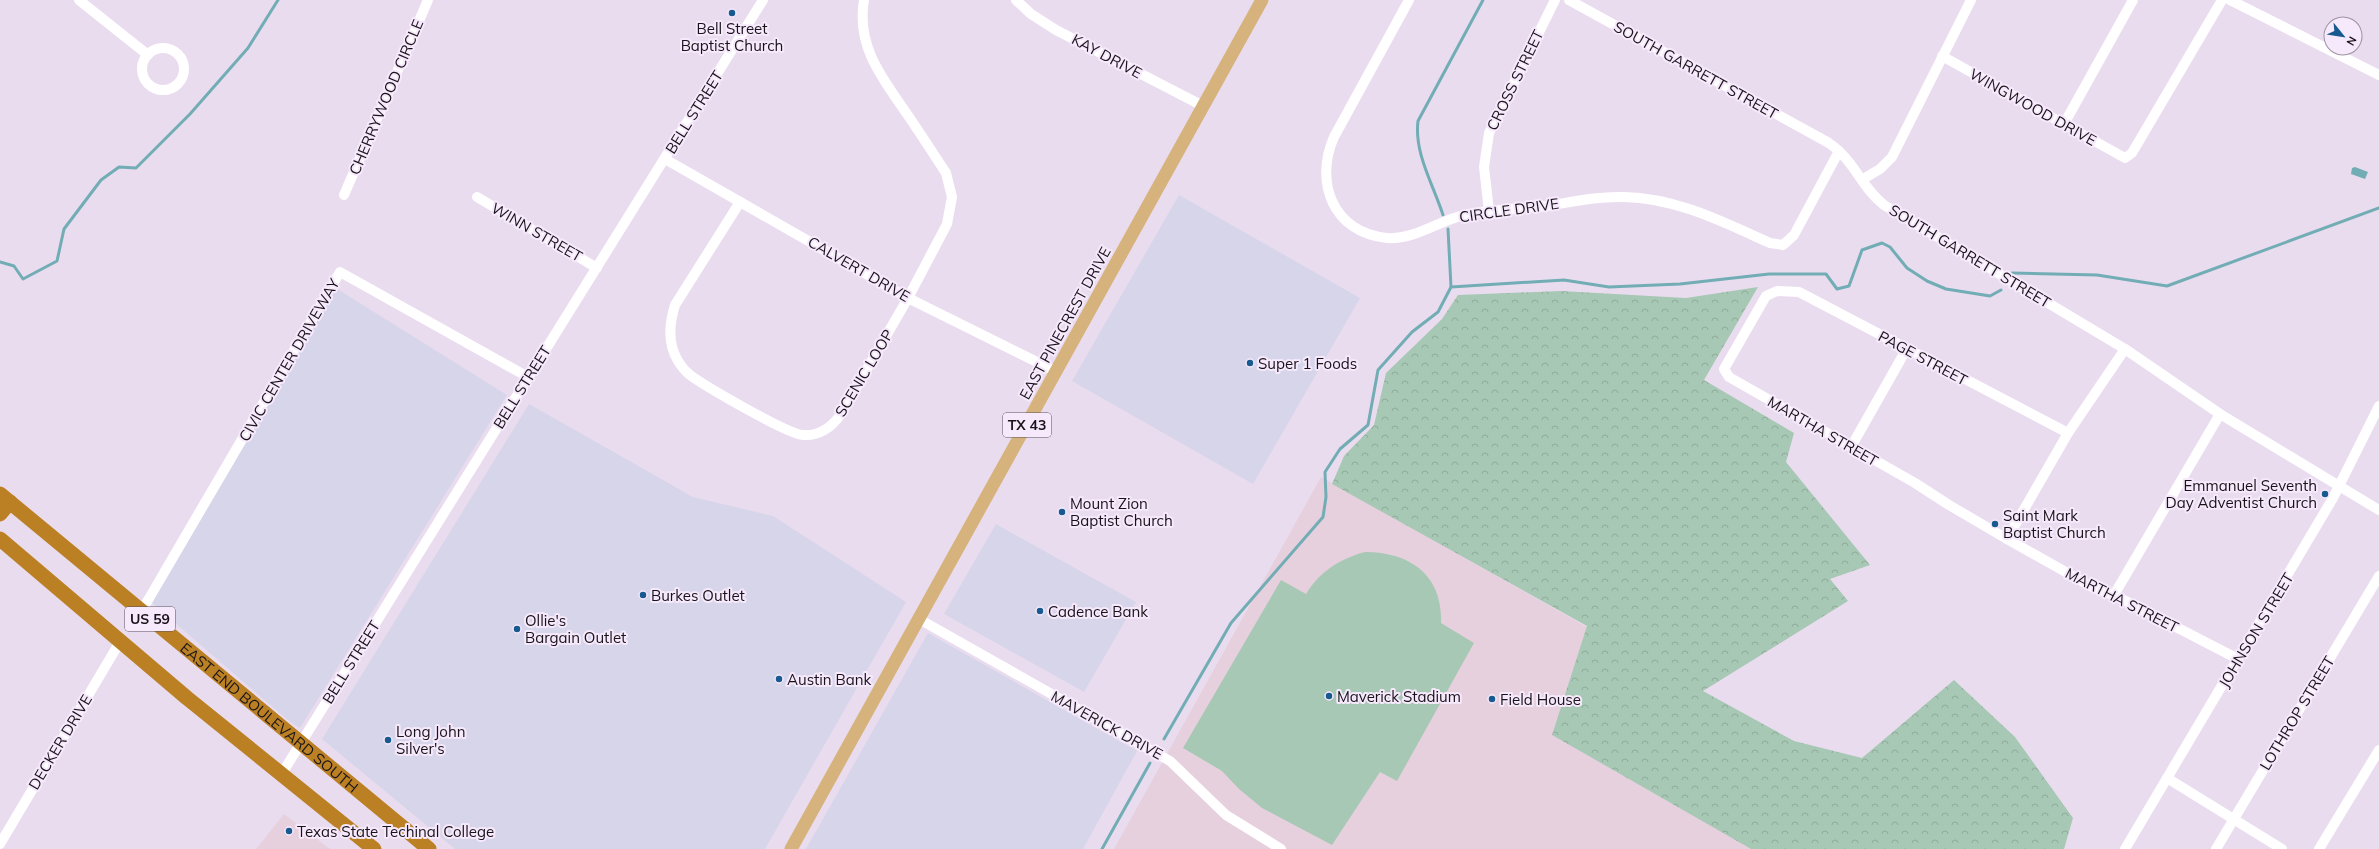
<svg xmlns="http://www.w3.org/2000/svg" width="2379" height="849" viewBox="0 0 2379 849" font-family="Mulish,sans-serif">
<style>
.commercial{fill:#d7d5ea}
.education{fill:#e7d0dd}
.forest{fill:url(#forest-crowns)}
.pitch{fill:#a7c8b4}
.water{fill:url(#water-ripples)}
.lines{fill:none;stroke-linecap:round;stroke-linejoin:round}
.stream{stroke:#72adb5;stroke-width:3}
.minor{stroke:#fff;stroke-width:10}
.major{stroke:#d6b37c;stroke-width:13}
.highway{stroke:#bb8024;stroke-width:15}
.poi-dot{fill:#165a8f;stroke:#f7e9fc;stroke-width:1.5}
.labels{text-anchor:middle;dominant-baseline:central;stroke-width:4;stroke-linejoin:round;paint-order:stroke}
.shield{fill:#f7e9fc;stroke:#5b535d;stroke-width:1}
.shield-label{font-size:14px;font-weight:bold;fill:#181319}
.poi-label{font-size:15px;fill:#181319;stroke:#f7e9fc;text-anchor:start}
.street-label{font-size:15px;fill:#181319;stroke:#f7e9fc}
</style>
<defs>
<pattern id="forest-crowns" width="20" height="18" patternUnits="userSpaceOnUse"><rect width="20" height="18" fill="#a7c8b4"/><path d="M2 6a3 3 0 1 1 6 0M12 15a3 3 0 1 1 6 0" fill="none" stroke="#8fab9a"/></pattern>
<pattern id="water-ripples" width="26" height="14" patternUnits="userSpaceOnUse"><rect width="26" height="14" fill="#72adb5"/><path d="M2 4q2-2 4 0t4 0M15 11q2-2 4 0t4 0" fill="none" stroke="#5d8c92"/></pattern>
</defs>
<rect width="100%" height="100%" fill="#eadcef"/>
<g class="commercial">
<polygon points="1179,195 1360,298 1253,484 1072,381"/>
<polygon points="334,287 507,395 300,728 290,722 144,596"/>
<polygon points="529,404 693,497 773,516 906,602 765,849 455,849 322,739"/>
<polygon points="996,524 1136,602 1084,692 944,614"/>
<polygon points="928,633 1137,751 1083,849 806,849"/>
</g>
<g class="education">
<polygon points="1321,477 1587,627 1552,735 1751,849 1114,849"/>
<polygon points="284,814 330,849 256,849"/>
</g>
<polygon class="forest" points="1758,287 1704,380 1794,433 1786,462 1870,565 1830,579 1848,601 1703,691 1794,741 1862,758 1954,680 2015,737 2073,818 2064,849 1751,849 1552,735 1587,626 1332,484 1344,456 1374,425 1386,373 1442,319 1458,295 1561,291 1686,298"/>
<path class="pitch" d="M 1365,552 C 1411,552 1443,576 1441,623 L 1474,643 L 1397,781 L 1380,772 L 1332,845 L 1262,808 L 1239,789 L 1222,771 L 1183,748 L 1281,580 L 1306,594 C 1320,571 1340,559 1365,552 Z"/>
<polygon class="water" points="2355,167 2368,172 2365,179 2351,174 2352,168"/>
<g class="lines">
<g class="stream">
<path d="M 1443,215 C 1433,184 1414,153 1418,121 L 1483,0"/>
<polyline points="1448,229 1451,287"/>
<polyline points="0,262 14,266 23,279 57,261 64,229 101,180 119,167 136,168 190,114 248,48 278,0"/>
<polyline points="2012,273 2097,275 2167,286 2379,208"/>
<polyline points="1164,739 1231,623 1323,517 1326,497 1325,472 1340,449 1368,425 1378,370 1412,332 1438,312 1451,287 1564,280 1609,287 1680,284 1769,274 1826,274 1837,289 1849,286 1862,250 1882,243 1890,247 1907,268 1927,281 1946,289 1990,296 2001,290"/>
<polyline points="1102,849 1150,763"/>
</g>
<g class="minor">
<polyline points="79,0 148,55"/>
<polyline points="1016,0 1031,14 1056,30 1203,106"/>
<path d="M 1409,0 L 1334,137 C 1314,182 1333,233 1387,238 C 1415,240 1439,220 1465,215 C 1492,209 1519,209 1546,206 C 1572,202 1597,196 1624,197 C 1677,198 1723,222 1770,243 L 1783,245 L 1794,235 L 1839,151"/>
<path d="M 1569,0 L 1829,143 C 1855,161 1861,187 1884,205 L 2125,349 L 2220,414 L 2379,510"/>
<polyline points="2230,0 2379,75"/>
<circle cx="163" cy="69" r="21"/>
<polyline points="1942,56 2125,158 2132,153 2222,0"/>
<polyline points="2064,124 2133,0"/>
<polyline points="665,159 908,298 1057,372"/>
<polyline points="1863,179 1880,169 1892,157 1971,0"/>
<polyline points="344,195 428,0"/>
<polyline points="477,197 597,268"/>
<path d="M 740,202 L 675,305 C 669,324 667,343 678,361 C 681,366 685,371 690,375 C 705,386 787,434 803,435 C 819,436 832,427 841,414 L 908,298 L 947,224 L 952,197 L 946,173 C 933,153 920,133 907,114 C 882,78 856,46 864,0"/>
<polyline points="1489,211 1484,167 1489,133 1555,0"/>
<polyline points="2068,433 1799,292 1777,291 1766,296 1724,369 1729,377 1915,483 1949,505 2007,539 2094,588 2114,595 2238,659"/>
<polyline points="1851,447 1906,350"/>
<polyline points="2007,539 2068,433 2125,349"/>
<polyline points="2114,595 2220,414"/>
<polyline points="141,612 340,272 528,377"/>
<polyline points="919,619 1170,761 1226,815 1281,849"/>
<polyline points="281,775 763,0"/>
<polyline points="2167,778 2282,849"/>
<polyline points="0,844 121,640"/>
<polyline points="2125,849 2333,498 2379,406"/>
<polyline points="2216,849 2379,576"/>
<polyline points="2319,849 2379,750"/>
</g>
<polyline class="major" points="791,849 1262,0"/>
<g class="highway">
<path id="s1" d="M 0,494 L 429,849"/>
<polyline points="0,514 10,502"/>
<polyline points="0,539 187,698 374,849"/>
</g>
</g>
<g class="poi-dot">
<circle cx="732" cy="13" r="4"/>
<circle cx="1250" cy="363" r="4"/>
<circle cx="2325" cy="494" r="4"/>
<circle cx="1062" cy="512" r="4"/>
<circle cx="1995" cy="524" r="4"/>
<circle cx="643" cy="595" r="4"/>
<circle cx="1040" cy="611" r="4"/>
<circle cx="517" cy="629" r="4"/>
<circle cx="779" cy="679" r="4"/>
<circle cx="1329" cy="696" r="4"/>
<circle cx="1492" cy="699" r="4"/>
<circle cx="388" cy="740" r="4"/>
<circle cx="289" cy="831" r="4"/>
</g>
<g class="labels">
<g class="shield">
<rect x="1003" y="413" width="48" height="24" rx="3"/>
<rect x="125" y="607" width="50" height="24" rx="3"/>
</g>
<g class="shield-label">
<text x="1027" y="425">TX 43</text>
<text x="150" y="619">US 59</text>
</g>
<g class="poi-label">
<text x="732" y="28" text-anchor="middle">Bell Street<tspan x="732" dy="17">Baptist Church</tspan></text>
<text x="1258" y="363">Super 1 Foods</text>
<text x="2317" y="485" text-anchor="end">Emmanuel Seventh<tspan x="2317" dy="17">Day Adventist Church</tspan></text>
<text x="1070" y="503">Mount Zion<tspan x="1070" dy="17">Baptist Church</tspan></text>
<text x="2003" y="515">Saint Mark<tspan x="2003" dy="17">Baptist Church</tspan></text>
<text x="651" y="595">Burkes Outlet</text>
<text x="1048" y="611">Cadence Bank</text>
<text x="525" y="620">Ollie's<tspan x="525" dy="17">Bargain Outlet</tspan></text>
<text x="787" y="679">Austin Bank</text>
<text x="1337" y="696">Maverick Stadium</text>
<text x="1500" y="699">Field House</text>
<text x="396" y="731">Long John<tspan x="396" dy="17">Silver's</tspan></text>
<text x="297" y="831">Texas State Techinal College</text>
</g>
<g class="street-label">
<text transform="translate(1107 56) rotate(28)">KAY DRIVE</text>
<text transform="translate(1696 70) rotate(29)">SOUTH GARRETT STREET</text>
<text transform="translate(1515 80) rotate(-64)">CROSS STREET</text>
<text transform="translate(386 97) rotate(-67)">CHERRYWOOD CIRCLE</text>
<text transform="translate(2033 107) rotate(29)">WINGWOOD DRIVE</text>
<text transform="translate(694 112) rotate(-58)">BELL STREET</text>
<text transform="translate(1509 210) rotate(-8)">CIRCLE DRIVE</text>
<text transform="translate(537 232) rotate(30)">WINN STREET</text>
<text transform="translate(1970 256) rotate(31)">SOUTH GARRETT STREET</text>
<text transform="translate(859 269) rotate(30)">CALVERT DRIVE</text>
<text transform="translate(1065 323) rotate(-61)">EAST PINECREST DRIVE</text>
<text transform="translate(1923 358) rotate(28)">PAGE STREET</text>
<text transform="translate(289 360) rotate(-60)">CIVIC CENTER DRIVEWAY</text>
<text transform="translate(864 373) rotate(-59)">SCENIC LOOP</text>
<text transform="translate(522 387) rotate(-58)">BELL STREET</text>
<text transform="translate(1823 431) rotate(30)">MARTHA STREET</text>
<text transform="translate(2122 600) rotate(27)">MARTHA STREET</text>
<text transform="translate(2256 630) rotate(-59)">JOHNSON STREET</text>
<text transform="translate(351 662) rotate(-58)">BELL STREET</text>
<text transform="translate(2297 713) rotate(-59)">LOTHROP STREET</text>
<text stroke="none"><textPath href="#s1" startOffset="350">EAST END BOULEVARD SOUTH</textPath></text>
<text transform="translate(1107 725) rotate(29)">MAVERICK DRIVE</text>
<text transform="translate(60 742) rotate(-59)">DECKER DRIVE</text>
</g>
</g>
<g transform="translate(2343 36) rotate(120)"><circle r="19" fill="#f7e9fc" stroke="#9e93a1"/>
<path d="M0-3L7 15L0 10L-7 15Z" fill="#165a8f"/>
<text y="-6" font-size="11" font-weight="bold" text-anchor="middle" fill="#181319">N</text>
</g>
</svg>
